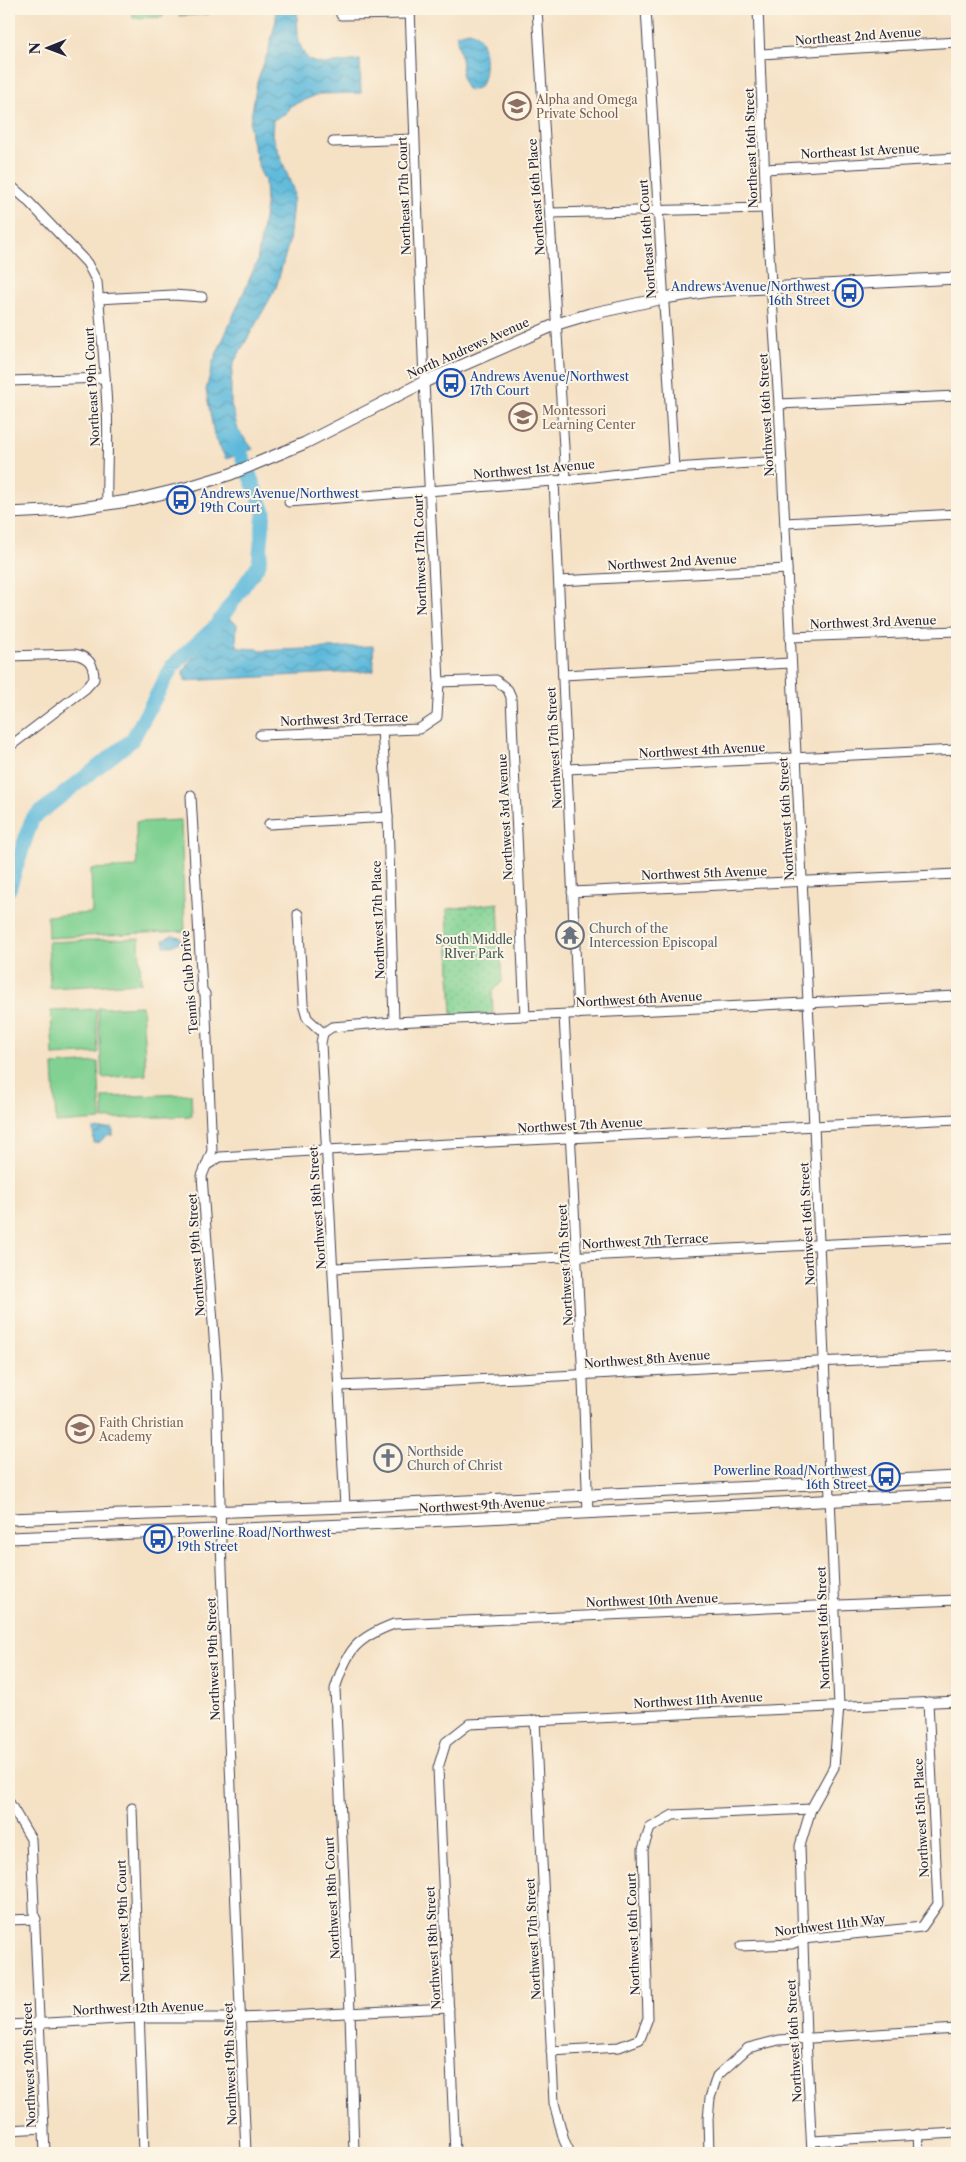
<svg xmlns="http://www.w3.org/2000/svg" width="966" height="2162" viewBox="0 0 966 2162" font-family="'Libre Caslon Text',serif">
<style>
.grass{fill:#80d192;stroke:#517a66}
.park{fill:url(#park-dots);stroke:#517a66}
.water{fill:url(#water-waves);stroke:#406e8b}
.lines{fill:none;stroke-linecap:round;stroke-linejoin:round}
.river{stroke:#5db9db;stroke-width:15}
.minor-casing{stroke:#423f50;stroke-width:11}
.major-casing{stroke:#423f50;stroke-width:13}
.minor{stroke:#fff;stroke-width:9}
.major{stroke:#fff;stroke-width:11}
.labels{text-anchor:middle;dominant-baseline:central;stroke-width:4;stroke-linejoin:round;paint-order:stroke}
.street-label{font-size:12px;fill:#22223b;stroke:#fcf5e5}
.education-label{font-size:12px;fill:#785e54;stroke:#fcf5e5;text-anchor:start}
.transit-label{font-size:12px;fill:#164399;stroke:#fcf5e5;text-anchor:start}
.worship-label{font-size:12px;fill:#5b616d;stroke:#fcf5e5;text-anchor:start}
.park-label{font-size:12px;fill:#3e5755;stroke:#fcf5e5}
</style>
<defs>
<pattern id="park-dots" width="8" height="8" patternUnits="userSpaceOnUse" patternTransform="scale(1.25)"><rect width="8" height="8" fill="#80d192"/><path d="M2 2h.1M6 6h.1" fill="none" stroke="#6eb37f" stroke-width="1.8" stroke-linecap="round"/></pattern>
<pattern id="water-waves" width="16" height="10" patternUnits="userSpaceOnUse" patternTransform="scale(1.25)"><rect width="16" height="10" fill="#5db9db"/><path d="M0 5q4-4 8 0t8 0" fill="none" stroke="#4c96b3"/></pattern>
</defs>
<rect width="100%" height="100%" fill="#fcf5e5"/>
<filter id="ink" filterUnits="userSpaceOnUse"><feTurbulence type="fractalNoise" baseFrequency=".02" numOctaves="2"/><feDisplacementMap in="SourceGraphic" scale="10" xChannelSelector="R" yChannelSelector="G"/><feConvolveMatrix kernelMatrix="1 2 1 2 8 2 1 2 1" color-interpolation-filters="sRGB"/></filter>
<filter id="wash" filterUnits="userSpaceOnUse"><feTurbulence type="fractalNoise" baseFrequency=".0096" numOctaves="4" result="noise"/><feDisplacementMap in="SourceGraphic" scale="20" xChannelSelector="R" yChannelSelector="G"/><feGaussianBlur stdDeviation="1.12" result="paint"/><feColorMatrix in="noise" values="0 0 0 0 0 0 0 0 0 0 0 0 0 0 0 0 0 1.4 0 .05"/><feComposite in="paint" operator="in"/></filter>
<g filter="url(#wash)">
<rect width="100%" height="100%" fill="#f5e1c4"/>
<g class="grass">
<polygon points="133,9 163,9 163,17 133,18"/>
<polygon points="179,9 209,9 209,14 179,16"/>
<polygon points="181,820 185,931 48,938 47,916 92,913 91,869 137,867 136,822"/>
<polygon points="139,938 141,983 50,988 48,942"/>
<polygon points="142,1006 146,1075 102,1078 98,1008"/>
<polygon points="96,1009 98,1053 53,1056 51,1011"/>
<polygon points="98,1062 101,1120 56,1123 53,1065"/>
<polygon points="191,1094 192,1116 103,1119 103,1097"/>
</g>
<polygon class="park" points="498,903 502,982 492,991 493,1014 452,1016 447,909"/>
<g class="water">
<path d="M 276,9 L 297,9 C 298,26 295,58 317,63 C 328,65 349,61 360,60 L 361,93 L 319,94 L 290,106 L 286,113 L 273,120 L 272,135 L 294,192 L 289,242 L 276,288 L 233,364 L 231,382 L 231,404 L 238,430 L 253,449 L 226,459 L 214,435 L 206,390 L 213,362 L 257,262 L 266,206 L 265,181 L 260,171 L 251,137 L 250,124 L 257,82 L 268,52 L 276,20 Z"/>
<path d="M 469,31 C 489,35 488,73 480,87 L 471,90 L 467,89 C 459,78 463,70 461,58 C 460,49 456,43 457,34 Z"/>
<polygon points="230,619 237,624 236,642 239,648 259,649 259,651 373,646 374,671 185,681 183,672 191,660"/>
<polygon points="172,935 180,937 181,941 172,946 164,946 163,940"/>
<polygon points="113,1128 113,1135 106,1136 100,1142 94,1143 93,1129"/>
</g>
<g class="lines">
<polyline class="river" points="9,889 32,819 132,740 173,665 215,627 259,564 264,512 234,436"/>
</g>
</g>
<g filter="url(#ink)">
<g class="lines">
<defs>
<g id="minor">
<polyline points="537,9 566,480"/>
<polyline points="646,9 674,468"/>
<polyline points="758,9 766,208 779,404 814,1126 839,1706 834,1767 811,1809 800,1846 806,2038 812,2153"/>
<polyline points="341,15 410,14"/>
<polyline points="761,54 957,42"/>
<polyline points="333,142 414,139"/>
<polyline points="765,169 957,158"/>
<path d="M 9,184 L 26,199 L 87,263 L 97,282 C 101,324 105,366 107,408 C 109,440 106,472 107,504"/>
<polyline points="550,213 766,208"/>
<polyline points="98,299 173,295 202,297"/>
<polyline points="9,381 105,378"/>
<polyline points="779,404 957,396"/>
<polyline points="554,480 578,1014"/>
<polyline points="289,502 566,480 674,468 782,461"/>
<polyline points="785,523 957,514"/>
<polyline points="559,581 787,569"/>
<polyline points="790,637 957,631"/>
<path d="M 9,656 L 74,654 C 89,657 94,664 94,679 L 85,689 L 9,747"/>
<polyline points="563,675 791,663"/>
<polyline points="439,682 496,680 508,690 511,697 525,1017"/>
<polyline points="382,730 388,817 394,1022"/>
<polyline points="260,735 419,729 437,717 439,682 424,382 410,9"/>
<polyline points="567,769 957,750"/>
<polyline points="191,796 202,990 205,994 212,1151 202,1176 217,1376 221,1544 246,2153"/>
<polyline points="269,824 388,817"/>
<polyline points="572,892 957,874"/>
<polyline points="298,914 303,1004 307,1018 323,1033"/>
<polyline points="564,1015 583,1380 588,1513"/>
<polyline points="323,1033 332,1027 394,1022 957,996"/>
<polyline points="323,1033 321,1043 345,1507"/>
<polyline points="207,1165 220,1157 326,1150 957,1119"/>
<polyline points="334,1268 957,1238"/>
<path d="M 339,1386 C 545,1379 751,1363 957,1356"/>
<polyline points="535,1720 554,2103 564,2140 570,2153"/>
<polyline points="9,1802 31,1839 45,2153"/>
<polyline points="132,1808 144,2153"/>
<polyline points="9,1920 36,1919"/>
<polyline points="741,1946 792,1944 803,1939 922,1927 938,1904 928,1702"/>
<polyline points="9,2025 139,2018 241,2018 449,2008"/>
<polyline points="551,2051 619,2047 640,2039 648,2018 643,1849 650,1828 673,1815 811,1809"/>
<polyline points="9,2130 44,2128"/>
<polyline points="918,2134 919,2153"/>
<polyline points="812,2141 957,2133"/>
<path d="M 354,2153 L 350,2012 L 335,1689 C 347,1650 356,1638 394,1624 L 957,1600"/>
<polyline points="455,2153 438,1768 446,1742 469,1724 957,1701"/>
<polyline points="709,2153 708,2119 710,2098 717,2076 748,2048 779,2040 957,2029"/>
</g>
<g id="major">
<polyline points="9,513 67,510 135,500 189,487 231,474 305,443 424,382 557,324 590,314 664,298 710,291 957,278"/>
<polyline points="9,1519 345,1507 957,1477"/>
<polyline points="9,1538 346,1525 957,1494"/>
</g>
</defs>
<use href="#minor" class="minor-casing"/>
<use href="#major" class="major-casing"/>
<use href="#minor" class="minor"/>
<use href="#major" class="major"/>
</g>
</g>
<defs>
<symbol id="school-ring" viewBox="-11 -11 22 22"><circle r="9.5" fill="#fcf5e5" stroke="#8d6e63" stroke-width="1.5"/><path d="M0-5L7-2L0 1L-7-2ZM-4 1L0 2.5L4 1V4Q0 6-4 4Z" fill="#8d6e63"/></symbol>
<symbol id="bus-ring" viewBox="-11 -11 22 22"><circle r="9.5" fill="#fcf5e5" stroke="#1a4fb4" stroke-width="1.5"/><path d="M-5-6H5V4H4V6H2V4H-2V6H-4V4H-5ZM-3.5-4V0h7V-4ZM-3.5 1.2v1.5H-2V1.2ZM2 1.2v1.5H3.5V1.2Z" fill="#1a4fb4"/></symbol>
<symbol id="temple-ring" viewBox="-11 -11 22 22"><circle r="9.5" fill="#fcf5e5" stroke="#6b7280" stroke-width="1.5"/><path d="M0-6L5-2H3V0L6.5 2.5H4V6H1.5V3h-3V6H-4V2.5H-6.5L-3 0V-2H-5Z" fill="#6b7280"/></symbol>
<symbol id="church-ring" viewBox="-11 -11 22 22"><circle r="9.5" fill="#fcf5e5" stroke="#6b7280" stroke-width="1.5"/><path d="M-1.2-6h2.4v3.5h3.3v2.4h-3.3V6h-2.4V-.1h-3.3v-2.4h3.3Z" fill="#6b7280"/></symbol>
</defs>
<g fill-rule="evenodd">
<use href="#school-ring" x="501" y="90" width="32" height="32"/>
<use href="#bus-ring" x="833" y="277" width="32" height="32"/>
<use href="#bus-ring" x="435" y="367" width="32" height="32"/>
<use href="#school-ring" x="507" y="401" width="32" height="32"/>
<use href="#bus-ring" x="165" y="484" width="32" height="32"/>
<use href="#temple-ring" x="554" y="919" width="32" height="32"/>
<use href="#school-ring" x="64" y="1413" width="32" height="32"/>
<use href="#church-ring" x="372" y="1442" width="32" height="32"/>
<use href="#bus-ring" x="870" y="1461" width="32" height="32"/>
<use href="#bus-ring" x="142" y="1523" width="32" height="32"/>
</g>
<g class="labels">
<g class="street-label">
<text transform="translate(858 36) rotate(-4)">Northeast 2nd Avenue</text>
<text transform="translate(751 148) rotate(-92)">Northeast 16th Street</text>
<text transform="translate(860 151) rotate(-3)">Northeast 1st Avenue</text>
<text transform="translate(404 196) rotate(-92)">Northeast 17th Court</text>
<text transform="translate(536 197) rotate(-94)">Northeast 16th Place</text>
<text transform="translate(647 239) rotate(-94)">Northeast 16th Court</text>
<text transform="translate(468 348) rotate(-24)">North Andrews Avenue</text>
<text transform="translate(92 387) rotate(-93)">Northeast 19th Court</text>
<text transform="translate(766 415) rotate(-93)">Northwest 16th Street</text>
<text transform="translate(534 469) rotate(-5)">Northwest 1st Avenue</text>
<text transform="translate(420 555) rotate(-92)">Northwest 17th Court</text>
<text transform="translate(672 562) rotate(-3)">Northwest 2nd Avenue</text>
<text transform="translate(873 622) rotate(-2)">Northwest 3rd Avenue</text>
<text transform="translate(344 719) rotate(-2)">Northwest 3rd Terrace</text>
<text transform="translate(554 748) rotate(-93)">Northwest 17th Street</text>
<text transform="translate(702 750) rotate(-3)">Northwest 4th Avenue</text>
<text transform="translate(505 817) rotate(-93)">Northwest 3rd Avenue</text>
<text transform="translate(786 819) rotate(-93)">Northwest 16th Street</text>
<text transform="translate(704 873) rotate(-2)">Northwest 5th Avenue</text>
<text transform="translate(378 920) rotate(-92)">Northwest 17th Place</text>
<text transform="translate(189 982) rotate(-95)">Tennis Club Drive</text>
<text transform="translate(639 999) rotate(-3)">Northwest 6th Avenue</text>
<text transform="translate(580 1125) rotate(-3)">Northwest 7th Avenue</text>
<text transform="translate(317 1208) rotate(-94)">Northwest 18th Street</text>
<text transform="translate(807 1224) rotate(-93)">Northwest 16th Street</text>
<text transform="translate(645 1241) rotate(-3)">Northwest 7th Terrace</text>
<text transform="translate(196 1255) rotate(-94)">Northwest 19th Street</text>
<text transform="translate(565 1265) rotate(-93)">Northwest 17th Street</text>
<text transform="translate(647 1359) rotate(-4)">Northwest 8th Avenue</text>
<text transform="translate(482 1505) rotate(-3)">Northwest 9th Avenue</text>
<text transform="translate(652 1600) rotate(-2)">Northwest 10th Avenue</text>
<text transform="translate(823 1628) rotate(-92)">Northwest 16th Street</text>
<text transform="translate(213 1659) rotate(-92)">Northwest 19th Street</text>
<text transform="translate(698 1700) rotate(-3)">Northwest 11th Avenue</text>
<text transform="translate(921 1818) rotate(-93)">Northwest 15th Place</text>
<text transform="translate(332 1898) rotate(-93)">Northwest 18th Court</text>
<text transform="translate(123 1921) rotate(-92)">Northwest 19th Court</text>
<text transform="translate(830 1925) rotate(-7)">Northwest 11th Way</text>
<text transform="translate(633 1934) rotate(-92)">Northwest 16th Court</text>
<text transform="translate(533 1939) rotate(-93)">Northwest 17th Street</text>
<text transform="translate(433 1948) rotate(-93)">Northwest 18th Street</text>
<text transform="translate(138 2008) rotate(-2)">Northwest 12th Avenue</text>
<text transform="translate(794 2041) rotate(-93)">Northwest 16th Street</text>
<text transform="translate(230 2064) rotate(-92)">Northwest 19th Street</text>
<text transform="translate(29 2065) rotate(-92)">Northwest 20th Street</text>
</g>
<g class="education-label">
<text x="536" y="99">Alpha and Omega<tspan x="536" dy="14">Private School</tspan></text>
<text x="542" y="410">Montessori<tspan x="542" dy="14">Learning Center</tspan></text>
<text x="99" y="1422">Faith Christian<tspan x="99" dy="14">Academy</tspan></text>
</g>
<g class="transit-label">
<text x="830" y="286" text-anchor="end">Andrews Avenue/Northwest<tspan x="830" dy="14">16th Street</tspan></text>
<text x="470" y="376">Andrews Avenue/Northwest<tspan x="470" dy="14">17th Court</tspan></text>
<text x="200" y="493">Andrews Avenue/Northwest<tspan x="200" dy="14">19th Court</tspan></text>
<text x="867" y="1470" text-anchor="end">Powerline Road/Northwest<tspan x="867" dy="14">16th Street</tspan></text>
<text x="177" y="1532">Powerline Road/Northwest<tspan x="177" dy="14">19th Street</tspan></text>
</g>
<g class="worship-label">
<text x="589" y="928">Church of the<tspan x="589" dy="14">Intercession Episcopal</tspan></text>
<text x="407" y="1451">Northside<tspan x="407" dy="14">Church of Christ</tspan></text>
</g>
<g class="park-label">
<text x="474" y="939">South Middle<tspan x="474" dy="14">RIver Park</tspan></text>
</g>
</g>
<rect width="966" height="2162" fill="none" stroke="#fcf5e5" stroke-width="30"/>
<g transform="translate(48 48) rotate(269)" stroke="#fcf5e5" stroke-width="4" paint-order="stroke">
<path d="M0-4L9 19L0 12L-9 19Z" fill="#22223b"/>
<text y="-8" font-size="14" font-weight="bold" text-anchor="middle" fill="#22223b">N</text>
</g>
</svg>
